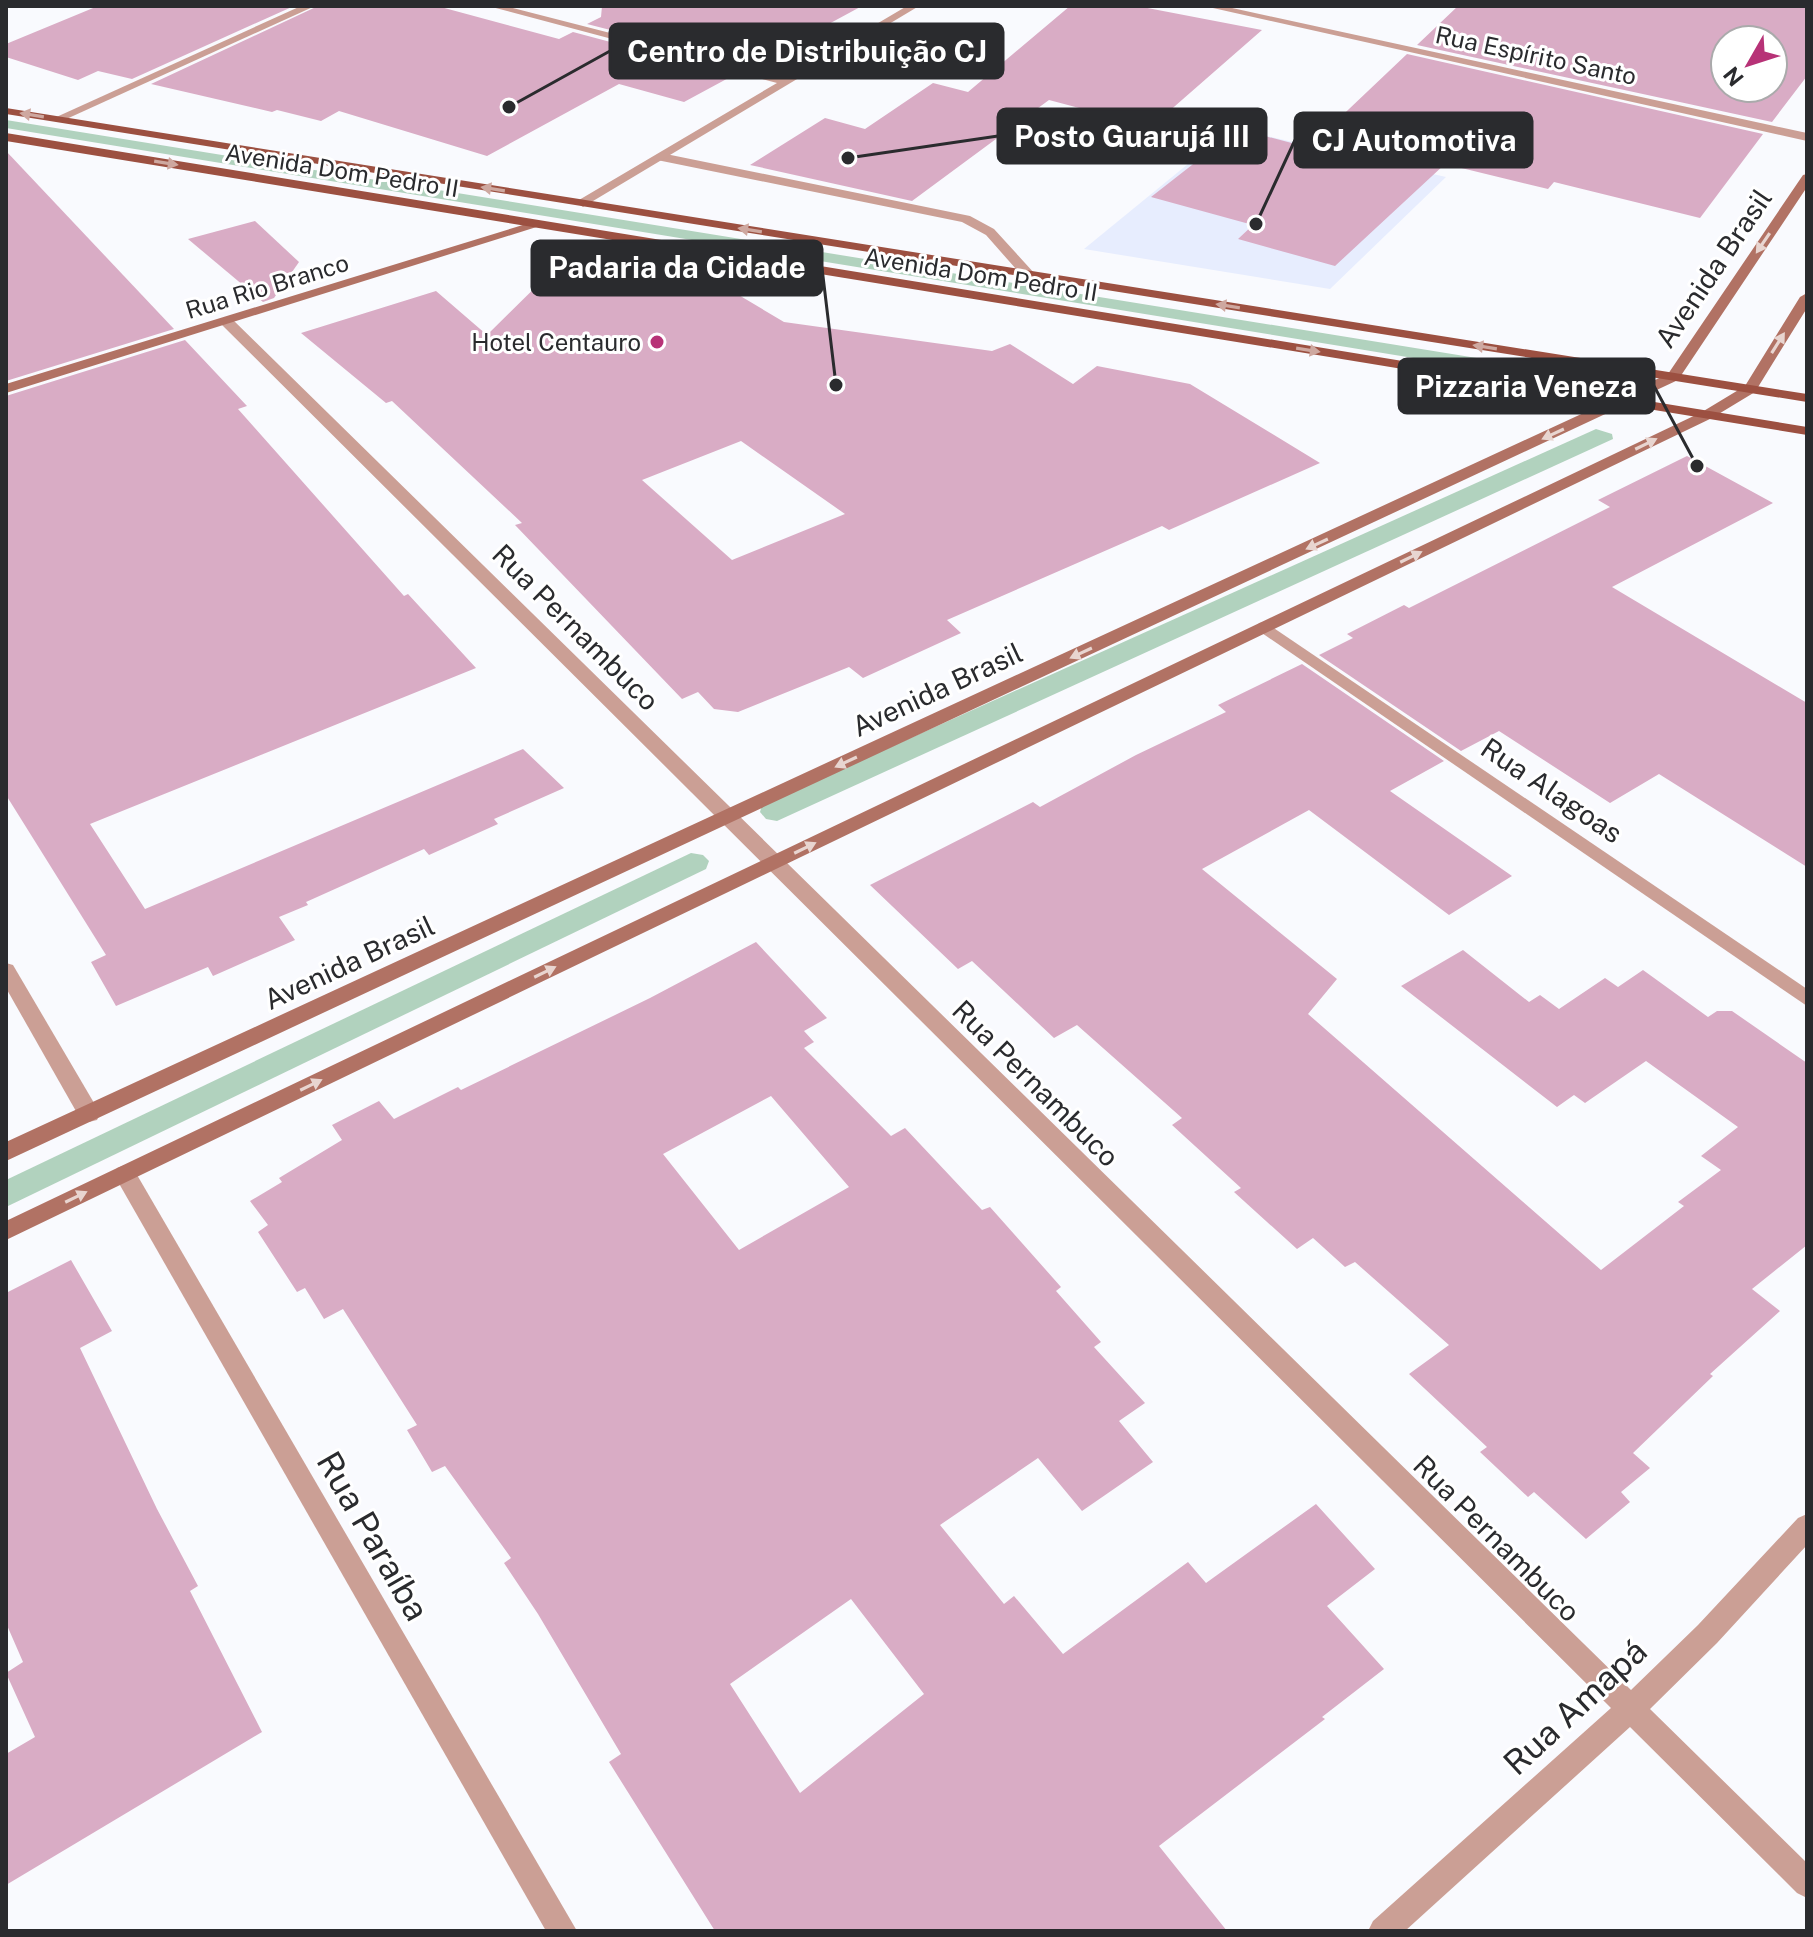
<svg xmlns="http://www.w3.org/2000/svg" width="1813" height="1937" viewBox="0 0 1813 1937" font-family="'Public Sans',sans-serif">
<style>
.built{fill:#e7edfe}
.green{fill:#b1d2be}
.building{fill:#d9acc5;fill-rule:evenodd}
.lines{fill:none;stroke-linecap:round;stroke-linejoin:round}
.lane{fill:#cb9f95;fill-rule:evenodd}
.street{fill:#cb9f95;fill-rule:evenodd}
.secondary{fill:#b17264;fill-rule:evenodd}
.primary{fill:#9c5041;fill-rule:evenodd}
.oneway{fill:#cea8a0}
.oneway2{fill:#e8d5d0}
.poi-dot{fill:#b73277;stroke:#fff;stroke-width:3}
.labels{text-anchor:middle;dominant-baseline:central;stroke-width:6;stroke-linejoin:round;paint-order:stroke}
.far-street-label{font-size:24px;fill:#2a2b2e;stroke:#fff}
.far-poi-label{font-size:24px;fill:#2a2b2e;stroke:#fff;text-anchor:end}
.street-label{font-size:28px;fill:#2a2b2e;stroke:#fff}
.near-street-label{font-size:34px;fill:#2a2b2e;stroke:#fff}
.leader{fill:none;stroke:#2a2b2e;stroke-width:3}
.callout-dot{fill:#2a2b2e;stroke:#fff;stroke-width:3}
.callout{fill:#2a2b2e;stroke:#2a2b2e;stroke-width:3}
.callout-label{font-size:30px;text-anchor:middle;font-weight:bold;fill:#fff}
</style>
<rect width="100%" height="100%" fill="#f9fafe"/>
<polygon class="built" points="1232,128 1446,177 1330,289 1084,249"/>
<g class="green">
<polygon points="6,120 1594,377 1591,387 6,128"/>
<polygon points="1596,429 1612,434 1613,439 777,821 766,819 760,812 762,805"/>
<polygon points="691,853 703,855 709,861 706,869 6,1207 6,1180"/>
</g>
<g class="building">
<polygon points="98,6 294,6 132,79 98,71 78,80 6,57 6,44"/>
<polygon points="318,6 437,6 559,39 573,32 734,75 684,102 619,84 487,156 339,111 321,121 277,110 272,112 151,84"/>
<polygon points="602,6 862,6 751,66 587,24 601,17"/>
<polygon points="1070,6 1137,6 1262,30 1151,127 1049,100 912,201 750,165 825,118 865,129 933,83 968,92"/>
<path d="M 1458,6 L 1807,6 L 1807,76 L 1772,122 L 1417,45 ZM 1725,40 L 1773,40 L 1773,88 L 1725,88 Z"/>
<polygon points="1407,54 1763,134 1700,218 1554,182 1548,189 1445,164 1335,266 1238,239 1253,225 1151,197 1238,129 1303,146 1324,126 1329,128"/>
<polygon points="6,151 174,329 6,381"/>
<polygon points="255,221 299,262 274,298 263,302 188,239"/>
<path d="M 558,265 L 731,295 L 737,294 L 784,322 L 992,351 L 1010,344 L 1073,384 L 1097,366 L 1190,384 L 1320,463 L 1169,530 L 1162,526 L 947,620 L 961,633 L 863,678 L 849,667 L 738,712 L 714,709 L 698,692 L 682,699 L 515,525 L 522,523 L 392,401 L 386,403 L 301,333 L 436,291 L 487,335 ZM 741,441 L 845,514 L 732,560 L 642,480 Z"/>
<polygon points="185,340 247,406 238,409 404,596 408,594 476,668 90,824 145,909 523,749 564,788 494,819 498,824 429,855 424,849 306,902 308,905 279,917 295,940 213,976 208,967 116,1006 91,962 106,955 6,795 6,396"/>
<polygon points="1687,456 1773,503 1612,587 1807,703 1807,867 1659,774 1610,803 1499,731 1461,751 1319,655 1353,638 1347,634 1404,605 1409,608 1610,507 1598,500"/>
<polygon points="1302,664 1444,761 1390,791 1512,876 1449,915 1309,810 1202,869 1337,979 1308,1014 1601,1270 1684,1206 1678,1202 1721,1170 1701,1156 1738,1127 1646,1061 1585,1103 1574,1095 1557,1107 1401,986 1463,950 1529,1002 1540,995 1559,1009 1605,978 1618,987 1643,970 1708,1017 1717,1011 1732,1011 1807,1063 1807,1245 1752,1289 1780,1311 1710,1374 1713,1376 1633,1453 1650,1468 1621,1492 1630,1502 1586,1539 1534,1492 1528,1497 1480,1452 1487,1447 1409,1374 1449,1345 1355,1262 1345,1267 1313,1238 1297,1249 1234,1192 1241,1188 1172,1125 1182,1118 1077,1025 1054,1038 972,961 958,969 870,885 1033,802 1040,807 1136,755 1226,712 1218,705"/>
<path d="M 756,942 L 827,1018 L 804,1031 L 814,1042 L 804,1048 L 891,1136 L 905,1128 L 982,1210 L 990,1207 L 1061,1287 L 1056,1291 L 1101,1342 L 1094,1347 L 1145,1403 L 1119,1421 L 1153,1462 L 1082,1511 L 1038,1458 L 940,1525 L 1004,1604 L 1014,1596 L 1063,1654 L 1188,1562 L 1206,1583 L 1316,1504 L 1375,1569 L 1327,1606 L 1384,1669 L 1322,1717 L 1325,1719 L 1159,1846 L 1227,1931 L 715,1931 L 609,1762 L 621,1754 L 538,1614 L 504,1563 L 511,1558 L 445,1466 L 432,1472 L 407,1430 L 417,1425 L 343,1309 L 324,1319 L 305,1288 L 297,1292 L 258,1232 L 268,1225 L 250,1201 L 282,1182 L 279,1178 L 342,1140 L 332,1125 L 379,1101 L 394,1119 L 458,1087 L 461,1090 L 650,998 ZM 771,1096 L 849,1187 L 739,1250 L 663,1154 ZM 851,1599 L 924,1694 L 800,1793 L 730,1684 Z"/>
<polygon points="71,1260 112,1331 80,1348 157,1509 198,1586 190,1591 262,1732 6,1885 6,1754 35,1737 6,1673 23,1662 6,1623 6,1293"/>
</g>
<g class="lines">
<polygon class="lane" points="661,153 970,216 994,229 1035,274 1023,277 986,235 962,222 657,160 655,157"/>
<g class="street">
<polygon points="301,6 315,6 62,121 52,119"/>
<polygon points="488,6 505,6 785,78 907,6 919,6 583,207 577,203 579,200 777,83"/>
<polygon points="1204,6 1223,6 1807,133 1807,141"/>
<polygon points="221,318 231,318 1631,1690 1698,1625 1798,1518 1807,1514 1807,1545 1717,1643 1650,1709 1807,1863 1807,1898 1797,1893 1630,1727 1405,1931 1368,1931 1373,1921 1611,1708 221,324"/>
<polygon points="1265,622 1807,989 1807,1006 1259,631 1257,627 1259,623"/>
<polygon points="6,963 13,965 97,1108 100,1114 97,1120 89,1122 81,1120 6,988"/>
<polygon points="125,1165 133,1168 577,1931 546,1931 117,1180 114,1174 117,1168"/>
</g>
<g class="secondary">
<polygon points="1807,174 1807,187 1678,380 6,1161 6,1142 1668,374 1803,175"/>
<polygon points="536,221 546,224 6,393 6,384"/>
<polygon points="1807,293 1807,308 1755,392 1712,418 6,1240 6,1221 1702,412 1745,386 1800,297"/>
</g>
<g class="primary">
<polygon points="6,108 1807,394 1807,402 6,114"/>
<polygon points="6,133 1807,427 1807,435 6,141"/>
</g>
</g>
<defs><path id="oneway-solid" d="M-6-.8H1V-3.2L6.5 0L1 3.2V.8H-6Z" transform="scale(2)"/></defs>
<g class="oneway">
<use href="#oneway-solid" transform="translate(32 115) rotate(-171)"/>
<use href="#oneway-solid" transform="translate(166 163) rotate(9)"/>
<use href="#oneway-solid" transform="translate(493 189) rotate(-171)"/>
<use href="#oneway-solid" transform="translate(750 230) rotate(-171)"/>
<use href="#oneway-solid" transform="translate(1228 306) rotate(-171)"/>
<use href="#oneway-solid" transform="translate(1485 347) rotate(-171)"/>
<use href="#oneway-solid" transform="translate(1308 350) rotate(9)"/>
</g>
<g class="oneway2">
<use href="#oneway-solid" transform="translate(1763 243) rotate(124)"/>
<use href="#oneway-solid" transform="translate(1778 343) rotate(-58)"/>
<use href="#oneway-solid" transform="translate(1553 434) rotate(155)"/>
<use href="#oneway-solid" transform="translate(1646 444) rotate(-26)"/>
<use href="#oneway-solid" transform="translate(1317 544) rotate(155)"/>
<use href="#oneway-solid" transform="translate(1411 557) rotate(-26)"/>
<use href="#oneway-solid" transform="translate(1081 653) rotate(155)"/>
<use href="#oneway-solid" transform="translate(846 762) rotate(155)"/>
<use href="#oneway-solid" transform="translate(805 848) rotate(-26)"/>
<use href="#oneway-solid" transform="translate(545 972) rotate(-26)"/>
<use href="#oneway-solid" transform="translate(311 1085) rotate(-26)"/>
<use href="#oneway-solid" transform="translate(76 1197) rotate(-26)"/>
</g>
<circle class="poi-dot" cx="657" cy="342" r="8"/>
<g class="labels">
<g class="far-street-label">
<text transform="translate(1536 55) rotate(12)">Rua Espírito Santo</text>
<text transform="translate(342 170) rotate(9)">Avenida Dom Pedro II</text>
<text transform="translate(981 274) rotate(9)">Avenida Dom Pedro II</text>
<text transform="translate(267 286) rotate(-17)">Rua Rio Branco</text>
</g>
<g class="far-poi-label">
<text x="641" y="342">Hotel Centauro</text>
</g>
<g class="street-label">
<text transform="translate(1713 268) rotate(-56)">Avenida Brasil</text>
<text transform="translate(576 627) rotate(45)">Rua Pernambuco</text>
<text transform="translate(937 689) rotate(-25)">Avenida Brasil</text>
<text transform="translate(1552 790) rotate(34)">Rua Alagoas</text>
<text transform="translate(349 962) rotate(-25)">Avenida Brasil</text>
<text transform="translate(1036 1083) rotate(45)">Rua Pernambuco</text>
<text transform="translate(1497 1538) rotate(45)">Rua Pernambuco</text>
</g>
<g class="near-street-label">
<text transform="translate(373 1536) rotate(60)">Rua Paraíba</text>
<text transform="translate(1575 1707) rotate(-43)">Rua Amapá</text>
</g>
</g>
<path class="leader" d="M509 107L610 51M848 158L998 136M1256 224L1295 140M836 385L822 268M1697 466L1654 386"/>
<g class="callout-dot">
<circle cx="509" cy="107" r="8"/>
<circle cx="848" cy="158" r="8"/>
<circle cx="1256" cy="224" r="8"/>
<circle cx="836" cy="385" r="8"/>
<circle cx="1697" cy="466" r="8"/>
</g>
<g class="callout">
<rect x="610" y="24" width="393" height="54" rx="8"/>
<rect x="998" y="109" width="268" height="54" rx="8"/>
<rect x="1295" y="113" width="237" height="54" rx="8"/>
<rect x="532" y="241" width="290" height="54" rx="8"/>
<rect x="1399" y="359" width="255" height="54" rx="8"/>
</g>
<g class="callout-label">
<text x="807" y="62">Centro de Distribuição CJ</text>
<text x="1132" y="147">Posto Guarujá III</text>
<text x="1414" y="151">CJ Automotiva</text>
<text x="677" y="278">Padaria da Cidade</text>
<text x="1526" y="397">Pizzaria Veneza</text>
</g>
<rect width="1813" height="1937" fill="none" stroke="#2a2b2e" stroke-width="16"/>
<g transform="translate(1749 64) rotate(231)"><circle r="38" fill="#ffffff" stroke="#aaaaab" stroke-width="2"/>
<path d="M0-6L14 30L0 20L-14 30Z" fill="#b73277"/>
<text y="-12" font-size="22" font-weight="bold" text-anchor="middle" fill="#2a2b2e">N</text>
</g>
</svg>
